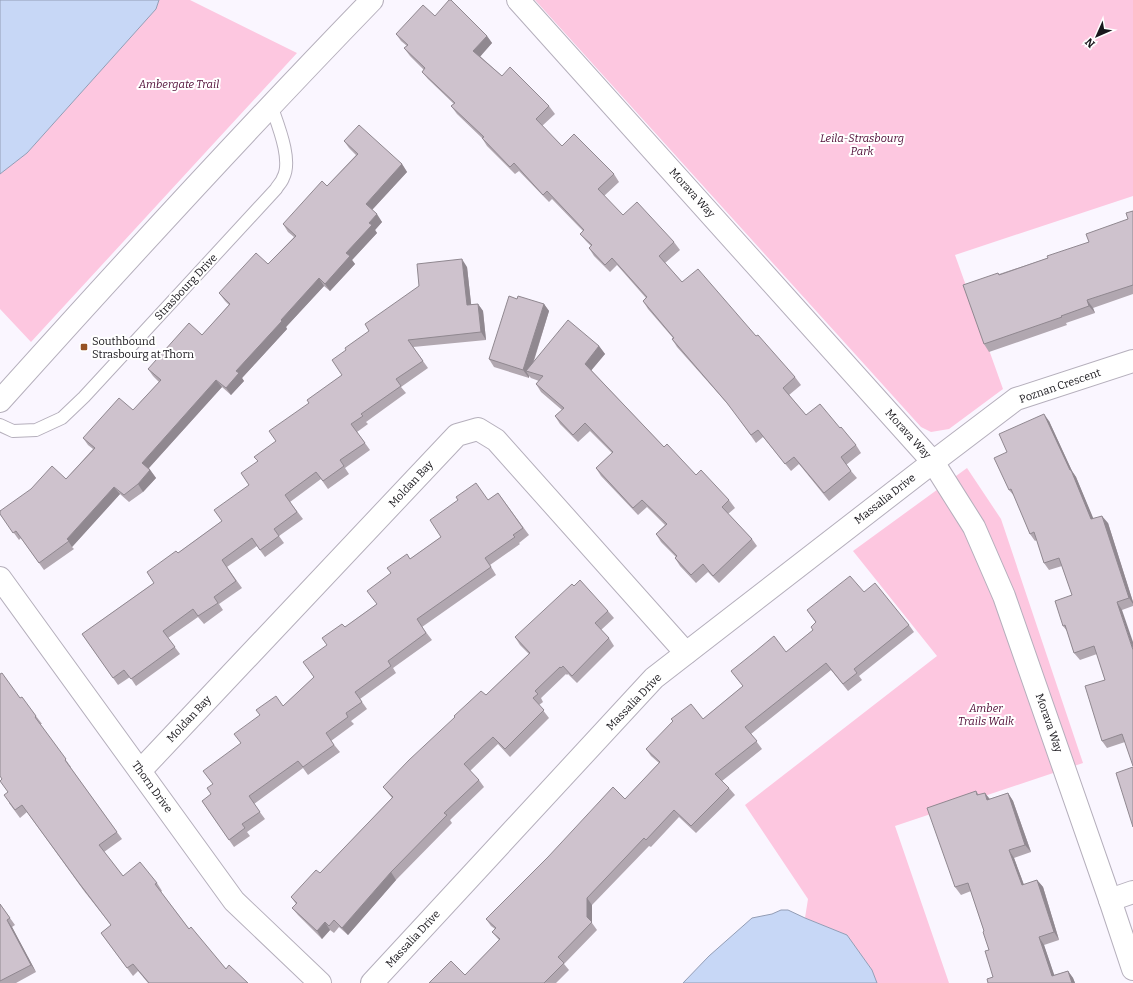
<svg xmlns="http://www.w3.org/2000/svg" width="1133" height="983" viewBox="0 0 1133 983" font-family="Bitter,serif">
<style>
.green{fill:#fdc7e0}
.water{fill:#c7d7f6;stroke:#939db5}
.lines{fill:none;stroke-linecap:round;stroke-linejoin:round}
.lane-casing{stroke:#b5afbc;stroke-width:14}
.street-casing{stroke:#b5afbc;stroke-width:24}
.secondary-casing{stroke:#b5afbc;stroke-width:24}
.lane{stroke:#fff;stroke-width:12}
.street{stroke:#fff;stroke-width:22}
.secondary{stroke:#fff;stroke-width:22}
.wall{fill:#b1a7b0}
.shaded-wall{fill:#908890}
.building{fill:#cec2cd;stroke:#908890}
.poi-dot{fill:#965224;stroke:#fff;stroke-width:1.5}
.labels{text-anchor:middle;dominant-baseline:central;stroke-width:4;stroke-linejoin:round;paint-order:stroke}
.park-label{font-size:11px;font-style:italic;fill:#4e0a34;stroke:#fff}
.street-label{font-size:11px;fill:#19171c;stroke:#fff}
.poi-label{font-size:11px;fill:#19171c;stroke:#fff;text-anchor:start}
</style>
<rect width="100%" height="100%" fill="#faf6ff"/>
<g class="green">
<polygon points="159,0 190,0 297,53 31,342 0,309 0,174 27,153 156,9"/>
<polygon points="535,0 1133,0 1133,196 955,255 1003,389 949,429 931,432 921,427"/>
<polygon points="967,468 1001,519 1083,763 895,826 949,983 877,983 872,970 847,935 805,918 808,899 745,805 937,656 853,551"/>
</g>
<g class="water">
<polygon points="0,0 159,0 156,9 27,153 0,174"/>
<polygon points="781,910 788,910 805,918 847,935 872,970 877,983 683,983 709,956 752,918 772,914"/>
</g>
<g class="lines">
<defs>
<path id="lane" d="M 0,425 L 13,431 L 36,430 L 62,418 L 84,397 L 276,189 C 278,185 282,182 283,178 C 293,160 277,123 271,105"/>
<g id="street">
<polyline points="518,0 933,462 974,527 1004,596 1110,900 1133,969"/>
<polyline points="0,578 234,901 320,983"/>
<polyline points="140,771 457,435 478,429 496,440 686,653"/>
<polyline points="1110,900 1133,892"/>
<polyline points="372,983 654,678 933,462 1016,399 1133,361"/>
</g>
<path id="secondary" d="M 0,401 C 122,265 245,131 372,0"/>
</defs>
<use href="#lane" class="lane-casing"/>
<use href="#street" class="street-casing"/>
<use href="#secondary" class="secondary-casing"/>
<use href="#lane" class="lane"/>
<use href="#street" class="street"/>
<use href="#secondary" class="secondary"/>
</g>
<g class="wall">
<polygon points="435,16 487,36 492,43 480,56 502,76 549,106 555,114 542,126 562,146 614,174 619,182 604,196 623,215 674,242 680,250 665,263 682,282 756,336 795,377 801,385 789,395 806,415 840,428 856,445 861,453 846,465 857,478 829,501 799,464 791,471 763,437 756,443 733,410 677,347 672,339 673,338 648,309 643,301 646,298 617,265 610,272 594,256 589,248 591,246 586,241 580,234 583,231 552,199 549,202 519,171 515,174 487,146 482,138 457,114 451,106 454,104 428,79 422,72 424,70 410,56 404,48 407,46 401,41 396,34"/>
<polygon points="344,141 402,164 407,172 372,210 382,222 375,230 377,233 352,260 355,264 330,291 324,286 286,327 287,329 242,378 244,381 231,395 222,387 149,468 156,478 143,492 129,502 120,494 72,547 74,549 44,570 21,538 19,540 0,514 66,479 93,449 88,445 83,438 133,410 159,382 153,376 148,369 202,335 229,305 225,301 219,293 268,264 294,237 288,232 283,224 327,186 356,155 349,148"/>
<polygon points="1133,211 1133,294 1093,308 1095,313 1066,323 1067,325 989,352 984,344 998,273 999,274 1048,258 1089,242 1128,219"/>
<polygon points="467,267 471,304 478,304 483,311 486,340 413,347 428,368 401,387 406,393 366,422 368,424 357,432 370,450 345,468 349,474 328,489 321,479 290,502 303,519 279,536 284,543 265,557 257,546 227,567 242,588 219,604 223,610 204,624 198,617 168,638 180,654 136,686 130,677 118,685 82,634 154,583 178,553 222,521 249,485 257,461 276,441 309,403 342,375"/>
<polygon points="517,299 544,304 549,311 534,361 599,346 605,354 591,370 664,447 696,475 729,500 735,508 728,514 752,539 757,546 719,583 708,572 696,583 680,566 675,558 676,557 661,542 656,534 665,525 647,507 638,515 601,476 596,468 612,453 590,431 578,442 560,424 555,416 562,410 541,392 536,384 539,381 531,378 529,376 529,378 494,367 489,359"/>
<polygon points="1049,421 1072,471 1076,477 1093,519 1108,523 1133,602 1133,606 1122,610 1125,742 1107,748 1102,741 1105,680 1097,654 1080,660 1074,653 1067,631 1063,626 1072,595 1062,566 1049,570 1044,563 1037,540 1035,541 1030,534 1015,497 1009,490 1007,452"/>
<polygon points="498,493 529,535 519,543 520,544 490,565 496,575 422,627 432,640 393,668 396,673 360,699 367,709 351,721 354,724 331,741 340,752 308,775 303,768 254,804 265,819 247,832 250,836 234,847 202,801 211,795 213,784 283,706 314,677 327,645 345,627 377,604 391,573 410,559 441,537 488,500"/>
<polygon points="574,586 608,611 614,618 601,630 609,638 614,646 577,683 568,674 567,675 566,674 541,698 543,702 539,705 549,718 510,757 498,744 470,771 479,780 484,787 450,820 452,823 396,880 348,935 339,927 334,933 330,930 322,939 298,915 292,908 296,904 291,897 320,873 392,798 383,787 486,695 529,654 520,645 515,637"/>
<polygon points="864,592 909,625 914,632 859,676 862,680 848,691 831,670 751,734 762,749 722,781 729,788 735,795 696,833 679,817 651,847 649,846 592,905 592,923 597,930 564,964 569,970 556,983 429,983 465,975 499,940 492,932 495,929 491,926 486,919 625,799 659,763 651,756 646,749 703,719 743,686 731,671 786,652 813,630 816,623 807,610"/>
<polygon points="20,698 36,716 42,724 40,724 71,767 70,767 122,839 104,852 123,876 157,883 162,891 161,892 189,929 226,969 248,983 148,983 138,971 133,976 101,933 111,925 84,891 27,812 20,818 9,803 8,792 2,779"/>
<polygon points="976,791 979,795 985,793 990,799 1008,793 1013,801 1031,852 1014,858 1024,885 1037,880 1043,887 1059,940 1044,945 1054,975 1068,971 1073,978 1075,983 988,983 993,977 989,950 984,931 971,891 961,895 955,887"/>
<polygon points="0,904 15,925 12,927 36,972 16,983 0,983"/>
</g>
<g class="shaded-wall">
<polygon points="487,36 492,43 479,58 473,51"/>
<polygon points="402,164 407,172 371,211 366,204"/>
<polygon points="377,214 382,222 375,230 377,233 352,260 355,264 330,291 325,284 346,253 369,223"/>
<polygon points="462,259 467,267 472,312 467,305"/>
<polygon points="319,278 324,286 286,327 287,329 242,378 244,381 231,395 226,388 236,371 281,320"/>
<polygon points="1087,300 1093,308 1095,313 1089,306"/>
<polygon points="478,304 483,311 486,340 481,332"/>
<polygon points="544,304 549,311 530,372 526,371 529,376 529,378 523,370"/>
<polygon points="599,346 605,354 590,372 585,364"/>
<polygon points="216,380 222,387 147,470 142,463"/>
<polygon points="1044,414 1049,421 1072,471 1076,477 1097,527 1091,519"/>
<polygon points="150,470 156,478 143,492 138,484"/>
<polygon points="114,487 120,494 72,547 67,539"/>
<polygon points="1102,516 1108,523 1133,602 1133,604 1129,598"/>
<polygon points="1117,602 1122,610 1133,642 1133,650"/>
<polygon points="985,793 990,800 987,800"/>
<polygon points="1008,793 1013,801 1031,852 1025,845"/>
<polygon points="1009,850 1014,858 1027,893 1022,885"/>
<polygon points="391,872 396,880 348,935 342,928"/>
<polygon points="1037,880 1043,887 1059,940 1054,932"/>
<polygon points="587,898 592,905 592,923 587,917"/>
<polygon points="7,920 12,927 36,972 31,965"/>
<polygon points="325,922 330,930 322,939 317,931"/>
<polygon points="1039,937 1044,945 1057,983 1052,976"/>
<polygon points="1068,971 1073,978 1075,983 1072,983"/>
</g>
<g class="building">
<polygon points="449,0 451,0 487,36 473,51 502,76 510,67 549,106 536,119 562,146 574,134 614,174 598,189 623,215 637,202 674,242 659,256 682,282 698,269 756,336 758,335 795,377 783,388 806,415 820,404 840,428 841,427 856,445 841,457 851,471 824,493 794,457 785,464 758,430 751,435 727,403 672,339 674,338 643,301 647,297 612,258 605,265 589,248 592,245 580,234 584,230 547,191 543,195 514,163 510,167 482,138 484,137 451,106 455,103 422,72 425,68 404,48 408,45 396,34 423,5 435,16"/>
<polygon points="359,125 402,164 366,204 377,214 369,223 372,225 346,253 350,256 325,284 319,278 281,320 282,321 236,371 239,373 226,388 216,380 142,463 150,470 138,484 124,495 114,487 67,539 69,541 39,563 16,531 13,533 0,514 0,511 31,489 52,466 66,479 95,448 83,438 119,398 133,410 161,380 148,369 189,323 202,335 230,304 219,293 256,253 268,264 296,236 283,224 322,181 327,186 358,154 344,141"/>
<polygon points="1133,211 1133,285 1087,300 1089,306 1061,316 1062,317 984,344 963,285 998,273 999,275 1048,258 1047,256 1089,242 1086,234 1128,219 1126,213"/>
<polygon points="462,259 467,305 478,304 481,332 408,340 423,361 396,379 401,386 361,414 363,416 351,424 365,443 340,460 344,466 323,481 316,472 285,495 297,512 274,529 279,536 260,550 252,538 222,560 236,581 214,597 218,603 198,616 193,609 163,631 175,647 131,679 124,670 113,678 82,634 154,583 147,572 176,551 178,553 222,521 214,510 249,485 241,473 258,461 254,457 276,441 269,431 309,403 307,400 342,375 332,360 346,350 345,348 369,331 365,324 419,286 417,264"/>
<polygon points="509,296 517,299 518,296 544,304 523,370 489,359"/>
<polygon points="568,320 599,346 585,364 664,447 667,444 696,475 701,470 729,500 722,507 752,539 713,576 703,564 691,575 675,558 677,556 656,534 667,524 642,500 633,508 596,468 613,452 585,423 573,435 555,416 564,408 536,384 543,376 526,371"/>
<polygon points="1044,414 1070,470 1071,470 1091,519 1102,516 1129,598 1117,602 1133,650 1133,766 1122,734 1102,741 1085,686 1105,680 1094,646 1074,653 1065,625 1063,626 1055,601 1072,595 1059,558 1044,563 1034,532 1030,534 1011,489 1009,490 994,458 1007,452 999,434"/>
<polygon points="476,483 488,500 498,493 523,528 513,535 515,537 485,558 491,567 417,619 426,633 388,661 391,666 355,692 362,702 346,713 348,717 326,733 334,745 303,767 298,761 249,796 260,812 242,824 245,828 229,840 202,801 211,794 207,788 213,784 203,771 241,743 234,734 260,715 256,710 276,696 283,706 314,677 303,662 327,645 322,638 342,624 345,627 377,604 367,591 391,573 387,568 407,554 410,559 441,537 430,520 458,500 456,497"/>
<polygon points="850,576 864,592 875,583 909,625 854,669 857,673 843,684 826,663 745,727 757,741 715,774 729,788 691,826 674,810 646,840 644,838 587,898 587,917 592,922 558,957 564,963 544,983 429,983 451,961 465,975 500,939 492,932 496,928 486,919 548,857 613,787 625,799 660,762 646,749 673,721 671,719 691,704 703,719 743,686 731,671 756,651 774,636 786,652 813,630 811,627 816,622 807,610"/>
<polygon points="580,580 608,611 595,623 609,638 572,676 563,666 561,668 560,667 535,691 538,694 533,698 544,710 505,749 493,737 464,764 479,780 444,813 447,815 391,872 342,928 334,920 329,926 325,922 317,931 292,908 297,903 291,897 316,870 320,873 393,797 383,787 409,760 455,717 454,716 481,691 486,695 530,653 515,637 572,584 574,586"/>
<polygon points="2,673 20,698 22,697 36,716 35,717 66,759 65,760 117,832 99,845 123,876 140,862 157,883 155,884 189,929 191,927 226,969 229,965 248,983 149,983 133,964 127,968 101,933 111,925 79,883 22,805 15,810 4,795 8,792 0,781 2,779 0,776 0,674"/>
<polygon points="1133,767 1133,827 1116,773"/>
<polygon points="976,791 977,795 985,793 987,800 1008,793 1025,845 1009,850 1022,885 1037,880 1054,932 1039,937 1052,976 1068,971 1072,983 988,983 987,979 993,977 985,951 989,950 983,932 984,931 968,883 955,887 927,808"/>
<polygon points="0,904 10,918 7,920 31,965 0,981"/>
</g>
<rect class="poi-dot" x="80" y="343" width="8" height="8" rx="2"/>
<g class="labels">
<g class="park-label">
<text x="179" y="84">Ambergate Trail</text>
<text x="862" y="138">Leila-Strasbourg<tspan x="862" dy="13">Park</tspan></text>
<text x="986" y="708">Amber<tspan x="986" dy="13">Trails Walk</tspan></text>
</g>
<g class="street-label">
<text transform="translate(692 193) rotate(48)">Morava Way</text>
<text transform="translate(186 287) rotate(-47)">Strasbourg Drive</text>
<text transform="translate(1060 386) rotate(-19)">Poznan Crescent</text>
<text transform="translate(908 434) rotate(48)">Morava Way</text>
<text transform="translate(411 484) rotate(-47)">Moldan Bay</text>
<text transform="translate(885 499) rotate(-38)">Massalia Drive</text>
<text transform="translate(634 702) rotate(-46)">Massalia Drive</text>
<text transform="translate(189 719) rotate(-47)">Moldan Bay</text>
<text transform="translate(1049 723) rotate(71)">Morava Way</text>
<text transform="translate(152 787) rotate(54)">Thorn Drive</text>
<text transform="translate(413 939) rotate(-47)">Massalia Drive</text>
</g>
<g class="poi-label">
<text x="92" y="341">Southbound<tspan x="92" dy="13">Strasbourg at Thorn</tspan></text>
</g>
</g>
<g transform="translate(1097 36) rotate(225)" stroke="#ffffff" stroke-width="3" paint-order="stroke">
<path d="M0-3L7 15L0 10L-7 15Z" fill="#19171c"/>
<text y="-6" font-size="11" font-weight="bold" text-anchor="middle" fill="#19171c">N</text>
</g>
</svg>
